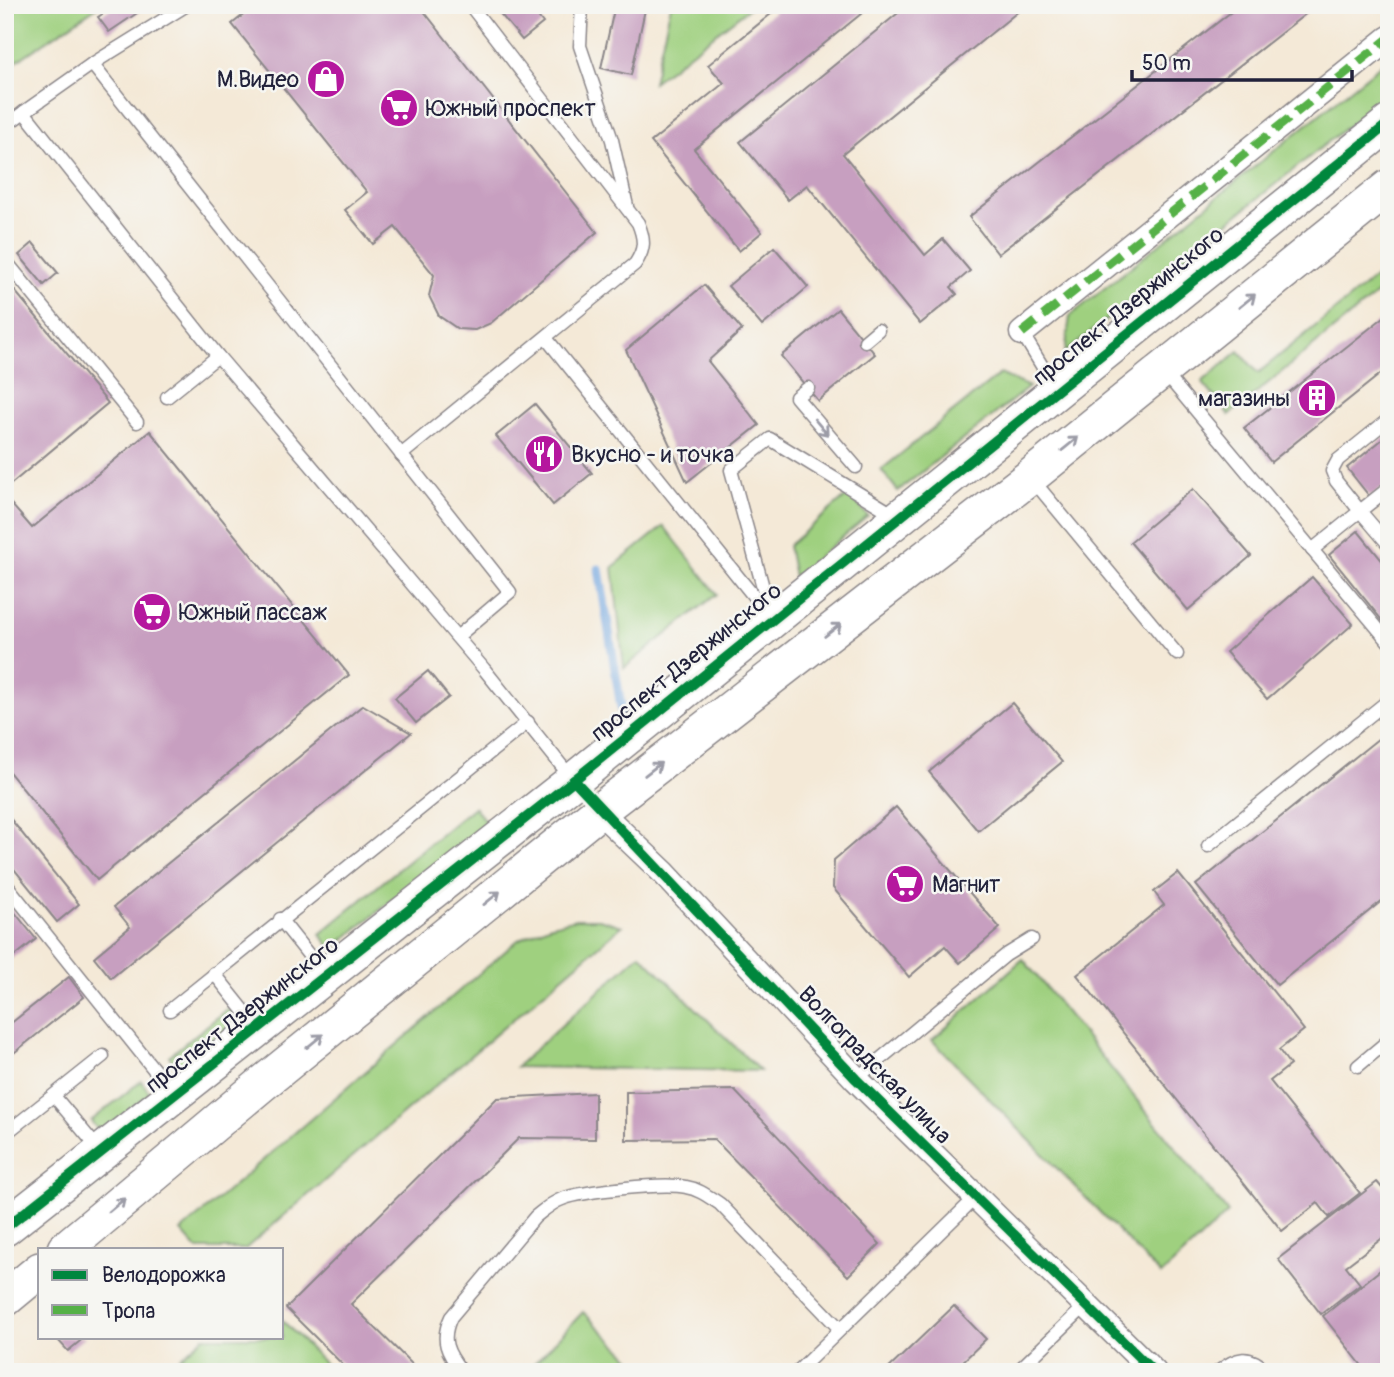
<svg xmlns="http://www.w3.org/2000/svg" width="1394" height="1377" viewBox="0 0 1394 1377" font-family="Pangolin,sans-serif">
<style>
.green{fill:#9fd07f;stroke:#60795d;stroke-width:2}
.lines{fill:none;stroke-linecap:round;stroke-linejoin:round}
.stream{stroke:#75a7e0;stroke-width:9}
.building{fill:#c79fc0}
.lane-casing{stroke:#8b8689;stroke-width:15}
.street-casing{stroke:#8b8689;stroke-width:27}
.secondary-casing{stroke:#8b8689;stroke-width:38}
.lane{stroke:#fff;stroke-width:12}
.street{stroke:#fff;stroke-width:24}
.secondary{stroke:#fff;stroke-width:35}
.quiet{stroke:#55b146;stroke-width:9;stroke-dasharray:18 9;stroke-linecap:butt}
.cycleway-casing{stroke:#f6f6f2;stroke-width:15}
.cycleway{stroke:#00873e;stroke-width:10}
.oneway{stroke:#9c9ca7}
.labels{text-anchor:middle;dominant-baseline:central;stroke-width:5;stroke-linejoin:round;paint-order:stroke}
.poi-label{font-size:23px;fill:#22223b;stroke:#f6f6f2;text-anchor:start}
.street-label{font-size:23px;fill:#22223b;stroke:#f6f6f2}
</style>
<rect width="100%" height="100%" fill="#f6f6f2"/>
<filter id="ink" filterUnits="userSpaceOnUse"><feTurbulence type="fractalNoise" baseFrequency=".0143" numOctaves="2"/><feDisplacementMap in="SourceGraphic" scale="14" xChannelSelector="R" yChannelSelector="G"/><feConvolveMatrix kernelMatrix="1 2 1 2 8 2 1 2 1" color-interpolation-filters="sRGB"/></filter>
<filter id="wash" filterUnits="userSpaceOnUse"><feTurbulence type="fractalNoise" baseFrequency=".00686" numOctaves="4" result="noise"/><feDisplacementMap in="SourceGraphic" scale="28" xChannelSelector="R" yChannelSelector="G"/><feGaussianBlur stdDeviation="1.57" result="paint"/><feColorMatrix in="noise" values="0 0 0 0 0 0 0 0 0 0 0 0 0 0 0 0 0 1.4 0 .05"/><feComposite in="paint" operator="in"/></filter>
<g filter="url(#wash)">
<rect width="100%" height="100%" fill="#f4e9d7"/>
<g class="green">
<polygon points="5,5 100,5 5,69"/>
<polygon points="671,5 753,5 653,82"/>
<polygon points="1389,58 1389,93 1065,353 1070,316"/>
<polygon points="1389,266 1389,284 1229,415 1202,382 1239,351 1258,373"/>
<polygon points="1000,374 1029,387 898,491 881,470"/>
<polygon points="849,494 868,516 794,577 788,546"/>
<polygon points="664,526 717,594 624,668 613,567"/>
<polygon points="474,807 487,823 332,949 320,934"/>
<polygon points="576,919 599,919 622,926 245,1249 197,1249 181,1231 518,940 548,926"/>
<polygon points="640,954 760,1071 516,1067"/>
<polygon points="1023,959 1228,1213 1161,1275 932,1040"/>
<polygon points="228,1009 239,1022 179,1070 169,1056"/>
<polygon points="141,1081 150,1093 100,1133 91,1121"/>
<polygon points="583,1312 645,1372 526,1372"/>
<polygon points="282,1320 333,1372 164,1372 204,1337 282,1337"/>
</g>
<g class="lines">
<polyline class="stream" points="599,569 623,719"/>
</g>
<g id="blocks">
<g class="building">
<polygon points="116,5 149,5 109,32 98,17"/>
<polygon points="256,5 419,5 597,232 491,323 475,330 458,329 439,316 429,296 434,275 395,227 373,244 345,210 367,192 232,24"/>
<polygon points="493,5 529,5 543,23 522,40"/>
<polygon points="615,5 646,5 631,75 601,68"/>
<polygon points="782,5 872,5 694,149 762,232 739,251 651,142 724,83 708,65"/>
<polygon points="908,5 1026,5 843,154 925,255 943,239 970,271 951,287 957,294 920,324 807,185 788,200 740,142"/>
<polygon points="1240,5 1317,5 998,254 969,217"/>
<polygon points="33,243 58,273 44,285 19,255"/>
<polygon points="774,247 808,287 762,326 728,286"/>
<polygon points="5,279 108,403 5,489"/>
<polygon points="704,285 742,330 708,361 759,425 687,482 626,350"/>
<polygon points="838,309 875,354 818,401 781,356"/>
<polygon points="1389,313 1389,367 1271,462 1244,428"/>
<polygon points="535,404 592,473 553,505 496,436"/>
<polygon points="150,431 349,675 97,880 5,767 5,550 13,543 5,533 5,497 32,528"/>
<polygon points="1389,434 1389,482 1370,497 1347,468"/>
<polygon points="1193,489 1251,556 1188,610 1130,542"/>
<polygon points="1358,531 1389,569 1389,629 1329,555"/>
<polygon points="1312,577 1353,624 1267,699 1226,652"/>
<polygon points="428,671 449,697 416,723 395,698"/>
<polygon points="1012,703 1062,762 978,831 929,772"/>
<polygon points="363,705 411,733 111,978 94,957 130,927 114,907"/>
<polygon points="1389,730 1389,895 1277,985 1196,885"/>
<polygon points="896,807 1000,928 960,963 945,946 909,977 833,888 834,860"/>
<polygon points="5,812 79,904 57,922 5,858"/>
<polygon points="1178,873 1304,1030 1279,1050 1290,1065 1270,1081 1360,1193 1329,1217 1318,1203 1282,1231 1077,975 1164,905 1154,892"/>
<polygon points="5,900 36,939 5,964"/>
<polygon points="69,977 84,997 5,1060 5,1028"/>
<polygon points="734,1090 880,1244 848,1276 714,1139 626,1140 626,1092"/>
<polygon points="595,1093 595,1139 519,1138 351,1304 420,1372 350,1372 286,1308 497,1098"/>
<polygon points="1377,1182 1389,1196 1389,1233 1346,1266 1360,1284 1321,1314 1278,1259"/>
<polygon points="1389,1263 1389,1372 1367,1372 1323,1316"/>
<polygon points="954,1306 986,1339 952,1372 885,1372"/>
<polygon points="59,1337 85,1337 68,1351 57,1339"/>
</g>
</g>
</g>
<g filter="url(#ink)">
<use href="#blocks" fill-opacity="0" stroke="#8b8689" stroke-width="2"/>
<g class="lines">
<defs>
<g id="lane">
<polyline points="582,5 580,46 612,140 627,206"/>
<polyline points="92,64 510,592 457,637"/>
<polyline points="24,112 92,64 187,5"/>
<polyline points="5,126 24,112 218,356 484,669 573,780"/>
<polyline points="5,260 137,422"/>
<polyline points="1022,333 1056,389"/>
<polyline points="546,338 772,619"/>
<polyline points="865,341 878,330"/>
<polyline points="1164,372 1389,642"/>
<polyline points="808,388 796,397 856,467"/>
<polyline points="167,397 218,356"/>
<path d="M 401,455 L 635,264 C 645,249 645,240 638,223 L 470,5"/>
<polyline points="1032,479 1177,654"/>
<polyline points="1389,488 1360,511 1389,545"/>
<polyline points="1312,550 1360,511 1336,481 1332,471 1338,460 1389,419"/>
<polyline points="770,613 731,470 770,439 896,516"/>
<polyline points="1208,846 1389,700"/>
<polyline points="5,883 172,1092"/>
<polyline points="280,919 323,973"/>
<polyline points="214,973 258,1028"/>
<polyline points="170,1010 528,722"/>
<polyline points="1358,1066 1389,1040"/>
<polyline points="856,1079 1006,955 1032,939"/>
<polyline points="54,1096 101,1152"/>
<polyline points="5,1134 103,1056"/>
<path d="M 462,1372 C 447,1353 440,1340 451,1317 L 535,1217 C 544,1210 551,1203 562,1199 C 583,1191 664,1182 686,1187 C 699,1189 709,1197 720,1204 L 840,1329"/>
<polyline points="797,1372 976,1197"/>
<polyline points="1017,1372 1086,1305"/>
<path d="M 1218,1372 C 1236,1357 1250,1353 1267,1372"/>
</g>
<g id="street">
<polyline points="1022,333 1389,38"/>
<polyline points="599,811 664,873 856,1079 1154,1372"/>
</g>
<g id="secondary">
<polyline points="5,1228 574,780 1389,123"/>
<polyline points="65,1249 262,1084 599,811 1030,477 1389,187"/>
<polyline points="5,1299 40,1270"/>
</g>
</defs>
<use href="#lane" class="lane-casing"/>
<use href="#street" class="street-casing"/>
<use href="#secondary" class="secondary-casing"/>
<use href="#lane" class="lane"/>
<use href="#street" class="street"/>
<use href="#secondary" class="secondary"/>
<polyline class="quiet" points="1022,333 1389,38"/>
<defs>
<g id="cycleway">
<polyline points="574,780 856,1079 1154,1372"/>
<polyline points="5,1228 574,780 1389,123"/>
</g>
</defs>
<use href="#cycleway" class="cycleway-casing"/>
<use href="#cycleway" class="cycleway"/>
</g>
<defs><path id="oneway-shaft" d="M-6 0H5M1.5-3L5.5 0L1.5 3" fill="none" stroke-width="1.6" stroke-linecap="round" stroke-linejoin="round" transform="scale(1.75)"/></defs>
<g class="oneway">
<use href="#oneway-shaft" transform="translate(1247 301) rotate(-39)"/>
<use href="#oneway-shaft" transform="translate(821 427) rotate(50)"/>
<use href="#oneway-shaft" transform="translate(1070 444) rotate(-39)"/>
<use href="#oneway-shaft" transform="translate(833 630) rotate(-38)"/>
<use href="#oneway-shaft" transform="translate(653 769) rotate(-38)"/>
<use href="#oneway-shaft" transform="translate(492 898) rotate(-39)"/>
<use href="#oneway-shaft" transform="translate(315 1041) rotate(-39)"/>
<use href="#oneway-shaft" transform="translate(117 1205) rotate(-40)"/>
</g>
</g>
<defs>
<symbol id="shop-disc" viewBox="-11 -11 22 22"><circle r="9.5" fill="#b5179e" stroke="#f6f6f2"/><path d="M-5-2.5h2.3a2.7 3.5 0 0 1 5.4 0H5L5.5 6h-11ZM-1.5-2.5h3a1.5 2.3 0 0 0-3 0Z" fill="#fff"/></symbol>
<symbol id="supermarket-disc" viewBox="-11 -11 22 22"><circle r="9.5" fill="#b5179e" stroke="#f6f6f2"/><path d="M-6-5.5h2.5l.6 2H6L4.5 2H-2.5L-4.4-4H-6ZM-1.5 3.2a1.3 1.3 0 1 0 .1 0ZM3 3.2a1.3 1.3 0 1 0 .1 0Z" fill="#fff"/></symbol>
<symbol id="building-disc" viewBox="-11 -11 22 22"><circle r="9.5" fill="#b5179e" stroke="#f6f6f2"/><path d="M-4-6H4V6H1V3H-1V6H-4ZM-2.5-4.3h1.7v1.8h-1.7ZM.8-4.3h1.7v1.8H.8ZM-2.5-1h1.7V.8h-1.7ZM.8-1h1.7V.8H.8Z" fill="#fff"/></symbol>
<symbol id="restaurant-disc" viewBox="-11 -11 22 22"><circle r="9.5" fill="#b5179e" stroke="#f6f6f2"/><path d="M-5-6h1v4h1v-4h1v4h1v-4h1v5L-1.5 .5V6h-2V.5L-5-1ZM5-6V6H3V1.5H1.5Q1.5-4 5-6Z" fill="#fff"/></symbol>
</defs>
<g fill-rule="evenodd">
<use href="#shop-disc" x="304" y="57" width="44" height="44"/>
<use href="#supermarket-disc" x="377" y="86" width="44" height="44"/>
<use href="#building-disc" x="1295" y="376" width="44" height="44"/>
<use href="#restaurant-disc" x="522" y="432" width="44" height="44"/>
<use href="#supermarket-disc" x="130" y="590" width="44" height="44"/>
<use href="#supermarket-disc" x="883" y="862" width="44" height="44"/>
</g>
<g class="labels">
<g class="poi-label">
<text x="299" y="79" text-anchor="end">М.Видео</text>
<text x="426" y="108">Южный проспект</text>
<text x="1290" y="398" text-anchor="end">магазины</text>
<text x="571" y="454">Вкусно - и точка</text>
<text x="179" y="612">Южный пассаж</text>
<text x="932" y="884">Магнит</text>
</g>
<g class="street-label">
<text transform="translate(1128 306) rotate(-39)">проспект Дзержинского</text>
<text transform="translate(686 662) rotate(-39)">проспект Дзержинского</text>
<text transform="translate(242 1015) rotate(-38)">проспект Дзержинского</text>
<text transform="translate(875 1065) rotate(46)">Волгоградская улица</text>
</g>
</g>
<rect width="1394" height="1377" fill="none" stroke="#f6f6f2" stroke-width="28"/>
<rect x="38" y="1248" width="245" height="91" fill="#f6f6f2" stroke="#a1a1a9" stroke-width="2"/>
<rect x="52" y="1270" width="35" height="10" fill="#00873e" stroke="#a1a1a9" stroke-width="2"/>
<text x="102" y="1282" font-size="21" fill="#22223b">Велодорожка</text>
<rect x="52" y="1305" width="35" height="10" fill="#55b146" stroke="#a1a1a9" stroke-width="2"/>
<text x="102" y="1318" font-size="21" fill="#22223b">Тропа</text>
<path d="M1132 70v10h220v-10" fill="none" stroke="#22223b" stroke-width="3.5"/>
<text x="1142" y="70" font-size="21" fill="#22223b" stroke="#f6f6f2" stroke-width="5" paint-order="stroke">50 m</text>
</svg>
